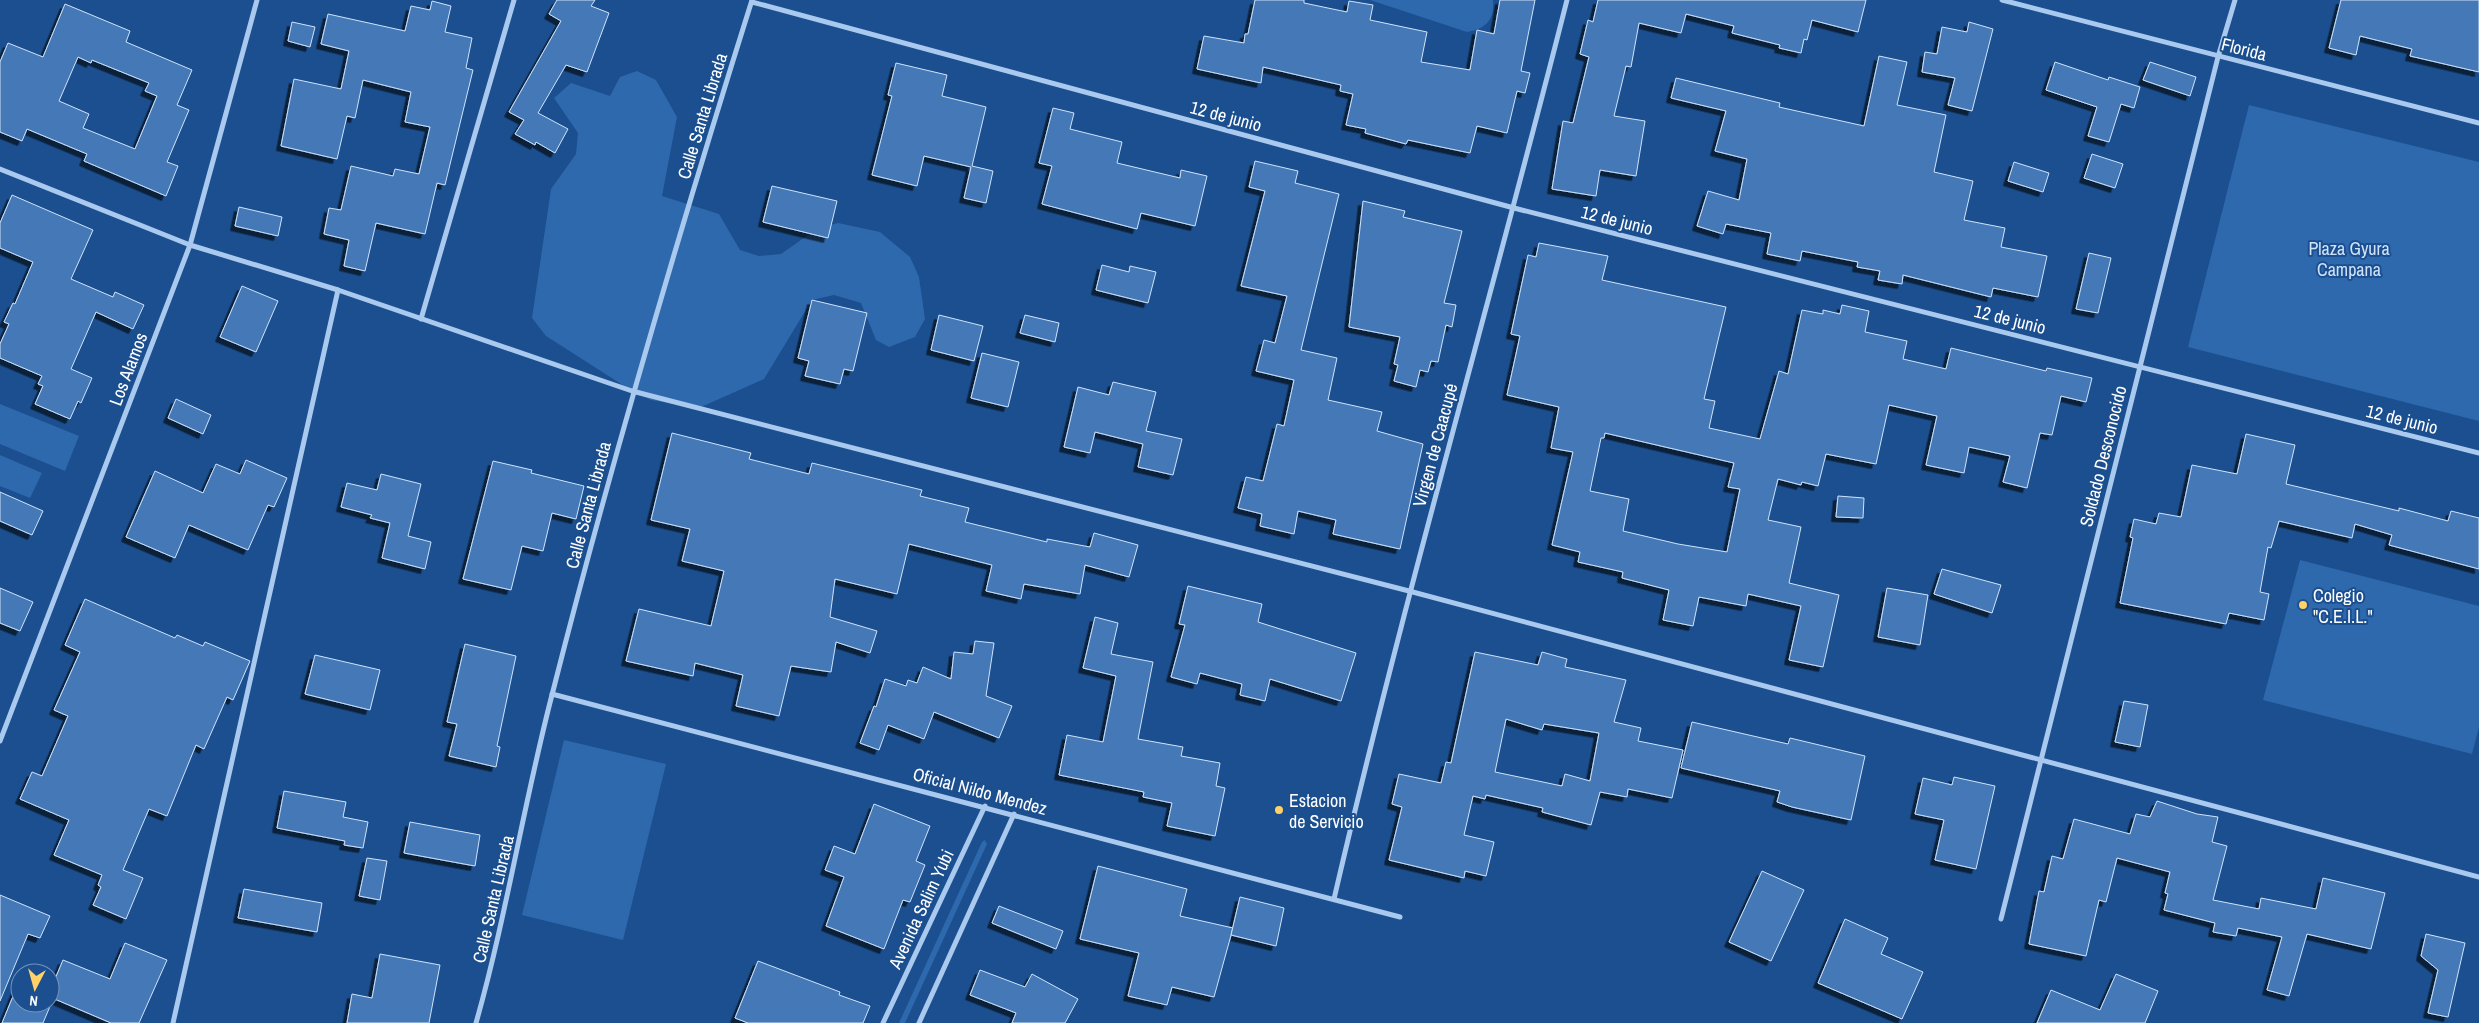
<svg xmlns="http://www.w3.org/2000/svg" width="2479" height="1023" viewBox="0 0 2479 1023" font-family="'Archivo Narrow',sans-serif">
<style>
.green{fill:#2e69ad}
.building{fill:#4478b7;stroke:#cfe3fa;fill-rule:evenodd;filter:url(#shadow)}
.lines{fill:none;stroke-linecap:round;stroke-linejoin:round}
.minor{stroke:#a9c9ee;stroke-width:5}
.poi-dot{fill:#ffd166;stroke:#1b4f8f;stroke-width:2}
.labels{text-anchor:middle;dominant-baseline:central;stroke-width:4;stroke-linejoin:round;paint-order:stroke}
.street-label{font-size:18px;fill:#fff;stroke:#1b4f8f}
.park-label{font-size:18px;fill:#cfe3fa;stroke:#1b4f8f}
.poi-label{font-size:18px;fill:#fff;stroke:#1b4f8f;text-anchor:start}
</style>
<defs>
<filter id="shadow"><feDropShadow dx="-4.5" dy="4.5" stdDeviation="0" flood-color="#0009"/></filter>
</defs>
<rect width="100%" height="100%" fill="#1b4f8f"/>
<g class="green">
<path d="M 1370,0 L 1493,0 C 1495,19 1486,29 1467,32 Z"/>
<polygon points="637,71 656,80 677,117 662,196 719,214 740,250 759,256 781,254 818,228 838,223 880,232 910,257 919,277 925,319 915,337 889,347 876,340 861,303 834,295 812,300 764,379 699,408 651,400 632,391 546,336 532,318 551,189 576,154 578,133 554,98 571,83 610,96 620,77"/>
<polygon points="2249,105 2479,162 2479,421 2188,347"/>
<polygon points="0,404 79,436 65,471 0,444"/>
<polygon points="0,455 42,473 30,498 0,486"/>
<polygon points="2300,560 2479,606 2479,727 2472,754 2263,700"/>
<polygon points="564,740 666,764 623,940 522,915"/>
<polygon points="985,840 987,844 905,1023 899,1023 982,842"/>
</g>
<g class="building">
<polygon points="557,0 595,0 591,6 609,13 587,72 566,65 538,113 568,129 555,153 536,142 535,145 515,134 524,120 509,112 561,21 549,14"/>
<polygon points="1255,0 1304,0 1304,3 1347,12 1349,1 1373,5 1370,20 1427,32 1421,62 1470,70 1477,30 1494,34 1500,0 1535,0 1521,71 1530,73 1525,93 1517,91 1507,133 1477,126 1470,153 1408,140 1406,144 1365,133 1366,129 1346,125 1353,94 1340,91 1341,85 1263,67 1261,83 1197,69 1204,36 1244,43 1245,34 1248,34"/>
<polygon points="1598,0 1866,0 1858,32 1812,20 1807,40 1804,39 1801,53 1779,48 1780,45 1732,33 1734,26 1686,14 1681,33 1639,23 1631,67 1626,66 1614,116 1645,121 1636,176 1600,170 1596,196 1552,189 1563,121 1573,123 1589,57 1580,54 1588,20 1593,22"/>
<polygon points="2341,0 2479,0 2479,72 2410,56 2412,49 2360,36 2356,55 2329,48"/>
<polygon points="432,1 451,6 445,32 472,38 466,68 473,70 445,185 437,183 425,234 376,223 365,271 344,266 349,240 324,234 329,208 341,210 351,166 393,176 395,169 419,174 430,127 405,122 411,92 363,80 355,118 347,116 337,159 281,146 294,79 341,89 349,51 321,44 328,14 405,31 411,6 430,10"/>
<path d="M 65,4 L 130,31 L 126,42 L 192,70 L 177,105 L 189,110 L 167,162 L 178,166 L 166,196 L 84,161 L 87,154 L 27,129 L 22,141 L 0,132 L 0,62 L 8,43 L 43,57 ZM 78,57 L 91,63 L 92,60 L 149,83 L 145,91 L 157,96 L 135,149 L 83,128 L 89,114 L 59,101 Z"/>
<polygon points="292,22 315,27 310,47 288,41"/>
<polygon points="1969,22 1993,29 1972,111 1948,105 1955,78 1922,72 1925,52 1937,54 1942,27 1967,32"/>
<polygon points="1879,56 1907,62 1897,105 1946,115 1934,172 1973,181 1964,220 2005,228 2001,247 2047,256 2038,297 1993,288 1991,297 1903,275 1902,284 1878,280 1880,271 1857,267 1858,262 1802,251 1800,261 1767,254 1771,233 1726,224 1723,234 1697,226 1708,191 1739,200 1747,159 1715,151 1726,111 1671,98 1676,78 1780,103 1779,107 1864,126"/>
<polygon points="2055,62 2108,80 2109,77 2140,87 2134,108 2121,104 2109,142 2088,136 2097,107 2046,90"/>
<polygon points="2150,62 2196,77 2190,96 2143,80"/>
<polygon points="896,63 947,75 942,96 986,107 972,166 993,171 986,203 964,198 971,167 924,156 917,186 872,175 892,96 888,95"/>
<polygon points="1053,108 1074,113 1070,129 1122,142 1117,163 1180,178 1181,170 1207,176 1195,226 1141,213 1137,229 1042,204 1052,166 1039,163"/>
<polygon points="2092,154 2123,164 2115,188 2084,178"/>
<polygon points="1255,161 1298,171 1295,183 1339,194 1301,350 1337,358 1328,400 1382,412 1377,431 1423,444 1400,549 1333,534 1336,520 1298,511 1294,534 1260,526 1262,514 1238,508 1246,477 1263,481 1277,424 1284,426 1294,380 1256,371 1264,340 1275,343 1287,296 1241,286 1265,191 1249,187"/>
<polygon points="2014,162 2049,173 2043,192 2008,181"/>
<polygon points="772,186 837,201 828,238 763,222"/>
<polygon points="12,195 93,230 71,279 113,297 115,292 144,305 133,329 96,312 71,369 92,378 81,403 78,401 70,419 35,404 43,386 38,384 42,376 0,358 0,344 9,324 4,322 13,303 15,304 33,262 0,248 0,223"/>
<polygon points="1363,201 1405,211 1403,217 1462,231 1444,303 1456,305 1452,327 1446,325 1438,362 1431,361 1428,372 1420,370 1416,387 1394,381 1398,365 1394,364 1400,337 1349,327"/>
<polygon points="239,207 282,217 278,236 235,226"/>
<path d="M 1539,243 L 1608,256 L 1602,280 L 1726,307 L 1704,399 L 1715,401 L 1709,428 L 1760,439 L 1779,371 L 1788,374 L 1802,310 L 1823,314 L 1823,310 L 1840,314 L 1842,305 L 1869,311 L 1865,332 L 1907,341 L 1903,359 L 1946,369 L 1951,348 L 2046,371 L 2047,368 L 2092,378 L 2086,402 L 2061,396 L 2052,435 L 2040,433 L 2027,488 L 2003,482 L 2010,456 L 1969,447 L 1964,473 L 1926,465 L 1937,416 L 1889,405 L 1876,464 L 1826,454 L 1818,486 L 1802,482 L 1801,485 L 1778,479 L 1768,520 L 1801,527 L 1789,583 L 1839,595 L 1823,667 L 1789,660 L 1801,606 L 1748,594 L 1746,606 L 1699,597 L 1693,626 L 1663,620 L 1669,590 L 1622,578 L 1623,572 L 1578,562 L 1580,552 L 1552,545 L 1573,452 L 1551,448 L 1559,407 L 1507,395 L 1520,336 L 1511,334 L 1528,255 L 1536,257 ZM 1605,433 L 1734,463 L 1728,487 L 1740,489 L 1727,552 L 1678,544 L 1623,531 L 1629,499 L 1590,491 L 1601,438 L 1604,438 Z"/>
<polygon points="2089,253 2111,258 2098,313 2076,309"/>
<polygon points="1102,265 1129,272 1130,266 1156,272 1148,303 1096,290"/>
<polygon points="242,286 278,301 256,352 220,337"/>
<polygon points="812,300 867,313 853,371 844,369 840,384 805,376 809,361 798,358"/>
<polygon points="939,315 983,326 974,361 931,350"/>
<polygon points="1025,315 1059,323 1055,342 1020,333"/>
<polygon points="982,353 1019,362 1008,407 971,398"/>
<polygon points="1113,382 1156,392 1146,431 1182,439 1173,475 1138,467 1143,444 1095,432 1090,453 1064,447 1078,387 1109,395"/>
<polygon points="176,399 211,415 203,434 168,418"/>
<polygon points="672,433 751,453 749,459 809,474 812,463 922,490 920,496 969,508 965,522 1047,542 1047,539 1090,547 1094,533 1138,545 1129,577 1085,565 1080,594 1024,584 1021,599 986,591 992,565 909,544 897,594 835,579 830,617 877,631 870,653 836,642 831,672 791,666 779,716 736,706 743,675 695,663 693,676 626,661 639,609 711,626 724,571 682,561 690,529 651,520"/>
<polygon points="2246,434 2295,445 2286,484 2399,511 2399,508 2448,521 2451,511 2479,518 2479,569 2389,545 2392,535 2355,524 2352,538 2279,521 2271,548 2268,547 2260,592 2269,594 2264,620 2229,613 2226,624 2120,603 2133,538 2130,537 2134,519 2156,524 2159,513 2181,517 2192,465 2237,474"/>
<polygon points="246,460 287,478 274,507 268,505 248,550 189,525 175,558 126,537 155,471 203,493 216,464 240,474"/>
<polygon points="493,461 532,470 531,473 584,486 576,519 552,513 543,551 522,546 511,590 463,579"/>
<polygon points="381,474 421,484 408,536 431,542 425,569 382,558 390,523 370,518 372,515 341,507 347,483 377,490"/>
<polygon points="0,492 43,511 32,535 0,521"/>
<polygon points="1838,496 1864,498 1863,518 1836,517"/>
<polygon points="1942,569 2001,585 1992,613 1934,594"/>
<polygon points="1188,586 1262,604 1258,622 1356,653 1341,701 1270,679 1265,701 1240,695 1242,684 1200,673 1197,684 1171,677 1185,625 1179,624"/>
<polygon points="0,588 33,602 20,631 0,623"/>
<polygon points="1887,588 1928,595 1920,645 1878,637"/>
<polygon points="85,599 175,638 177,635 203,646 205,642 250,661 233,700 227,697 204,749 196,745 167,816 149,809 123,870 143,878 126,919 93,905 101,887 98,885 102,875 54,855 69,820 20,799 32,772 42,776 68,716 54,710 80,652 65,645"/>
<polygon points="1095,617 1118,623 1111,654 1153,662 1138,739 1183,747 1181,756 1220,763 1216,786 1225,788 1215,836 1167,826 1172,803 1143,797 1144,792 1059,775 1067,735 1103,742 1116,676 1083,668"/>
<polygon points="975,641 994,643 986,696 1012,706 999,738 934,712 924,739 888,725 879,750 860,743 874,706 876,707 885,679 906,686 908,680 917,683 923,667 951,679 954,652 973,654"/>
<polygon points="465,644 516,656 497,746 500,747 496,767 449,756 457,724 447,722"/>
<path d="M 1475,652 L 1538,665 L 1542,652 L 1567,659 L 1565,667 L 1626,680 L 1614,722 L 1641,728 L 1638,741 L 1683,750 L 1672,798 L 1628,789 L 1627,797 L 1600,792 L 1591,825 L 1542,812 L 1543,808 L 1486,795 L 1485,799 L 1473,796 L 1464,835 L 1494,842 L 1486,876 L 1465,871 L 1464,878 L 1389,860 L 1402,807 L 1392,804 L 1399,774 L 1441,783 L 1446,762 L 1451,763 ZM 1506,719 L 1542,730 L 1544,724 L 1599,733 L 1590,781 L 1565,774 L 1562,786 L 1495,772 Z"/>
<polygon points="315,655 380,670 370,710 305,694"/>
<polygon points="2124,701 2148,705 2140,747 2115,742"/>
<polygon points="1692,722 1788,744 1790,738 1865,756 1851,820 1792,807 1777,802 1780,791 1681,768"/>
<polygon points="1954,777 1995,786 1976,869 1935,860 1944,820 1915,814 1923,778 1952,785"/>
<polygon points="284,791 346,802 343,817 368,822 363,848 344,845 345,841 277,828"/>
<polygon points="2157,801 2197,814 2218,817 2212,842 2227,846 2213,900 2259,909 2261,898 2316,909 2323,878 2385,893 2371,949 2307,934 2289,996 2267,990 2282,937 2238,928 2236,936 2213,932 2215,923 2164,910 2168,894 2165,893 2170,872 2117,858 2106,902 2099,900 2086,956 2029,944 2039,891 2044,892 2052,856 2063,859 2074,819 2130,834 2136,814 2150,817"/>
<polygon points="874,804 930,826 916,861 925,865 910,902 903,900 884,949 826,926 844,877 825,870 834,846 855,854"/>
<polygon points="410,822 480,835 475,866 404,853"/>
<polygon points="367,858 387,861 380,900 359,896"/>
<polygon points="1098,866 1187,889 1180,916 1233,928 1214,997 1172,987 1167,1005 1128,996 1139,953 1080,939"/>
<polygon points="1762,871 1804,890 1771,961 1729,942"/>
<polygon points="244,889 322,903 317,932 238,918"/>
<polygon points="0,895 50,916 40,938 28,934 0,1001"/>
<polygon points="1240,897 1284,908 1276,946 1231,935"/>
<polygon points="999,906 1063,931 1056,949 992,923"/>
<polygon points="1845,919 1888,938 1881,954 1923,972 1902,1019 1818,983"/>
<polygon points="2426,934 2465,943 2448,1017 2428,1013 2438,970 2421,956"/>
<polygon points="125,943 167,960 139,1023 111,1023 50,997 50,991 63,960 110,979"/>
<polygon points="380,954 440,965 429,1023 347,1023 352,994 372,998"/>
<polygon points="758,961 840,992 839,995 870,1006 863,1023 748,1023 735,1018"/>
<polygon points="980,970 1025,987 1032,974 1078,999 1065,1023 1012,1023 1016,1013 970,995"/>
<polygon points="2116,974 2158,991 2145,1023 2037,1023 2051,990 2100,1010"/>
<polygon points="16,989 20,991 20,1003 51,1004 43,1023 2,1023"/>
</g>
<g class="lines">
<g class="minor">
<polyline points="2002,0 2479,123"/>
<polyline points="752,2 1514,208 2479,453"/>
<polyline points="0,169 190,245 338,290 632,391 1409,591 2479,877"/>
<polyline points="421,319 514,0"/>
<polyline points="552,694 1400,917"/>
<polyline points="0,741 190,245 257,0"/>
<path d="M 1334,899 C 1404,597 1491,300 1567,0"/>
<polyline points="2001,919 2218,57 2235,0"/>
<polyline points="173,1023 338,290"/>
<path d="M 476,1023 C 507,914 524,801 553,691 C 612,459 680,229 752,0"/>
<polyline points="883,1023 985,806"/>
<polyline points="919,1023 1014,814"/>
</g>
</g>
<g class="poi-dot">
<circle cx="2303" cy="605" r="5"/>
<circle cx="1279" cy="810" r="5"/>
</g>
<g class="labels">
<g class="street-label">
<text transform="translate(2244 49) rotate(14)">Florida</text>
<text transform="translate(702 116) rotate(-73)">Calle Santa Librada</text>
<text transform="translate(1226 116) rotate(15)">12 de junio</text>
<text transform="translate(1617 220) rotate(14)">12 de junio</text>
<text transform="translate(2010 319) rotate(14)">12 de junio</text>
<text transform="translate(128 369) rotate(-69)">Los Alamos</text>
<text transform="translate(2402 419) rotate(14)">12 de junio</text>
<text transform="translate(1435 445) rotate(-75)">Virgen de Caacupé</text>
<text transform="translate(2103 456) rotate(-76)">Soldado Desconocido</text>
<text transform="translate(588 505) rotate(-75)">Calle Santa Librada</text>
<text transform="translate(980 791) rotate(15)">Oficial Nildo Mendez</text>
<text transform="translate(493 899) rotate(-77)">Calle Santa Librada</text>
<text transform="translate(921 909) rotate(-65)">Avenida Salim Yubi</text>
</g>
<g class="park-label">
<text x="2349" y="248">Plaza Gyura<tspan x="2349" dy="21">Campana</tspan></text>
</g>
<g class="poi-label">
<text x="2313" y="595">Colegio<tspan x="2313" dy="21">"C.E.I.L."</tspan></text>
<text x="1289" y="800">Estacion<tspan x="1289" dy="21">de Servicio</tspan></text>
</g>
</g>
<g transform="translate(35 988) rotate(186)"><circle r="24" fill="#1b4f8f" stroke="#7695bc"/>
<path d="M0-4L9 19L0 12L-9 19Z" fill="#ffd166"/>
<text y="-8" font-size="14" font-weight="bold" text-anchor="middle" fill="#ffffff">N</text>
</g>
</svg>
